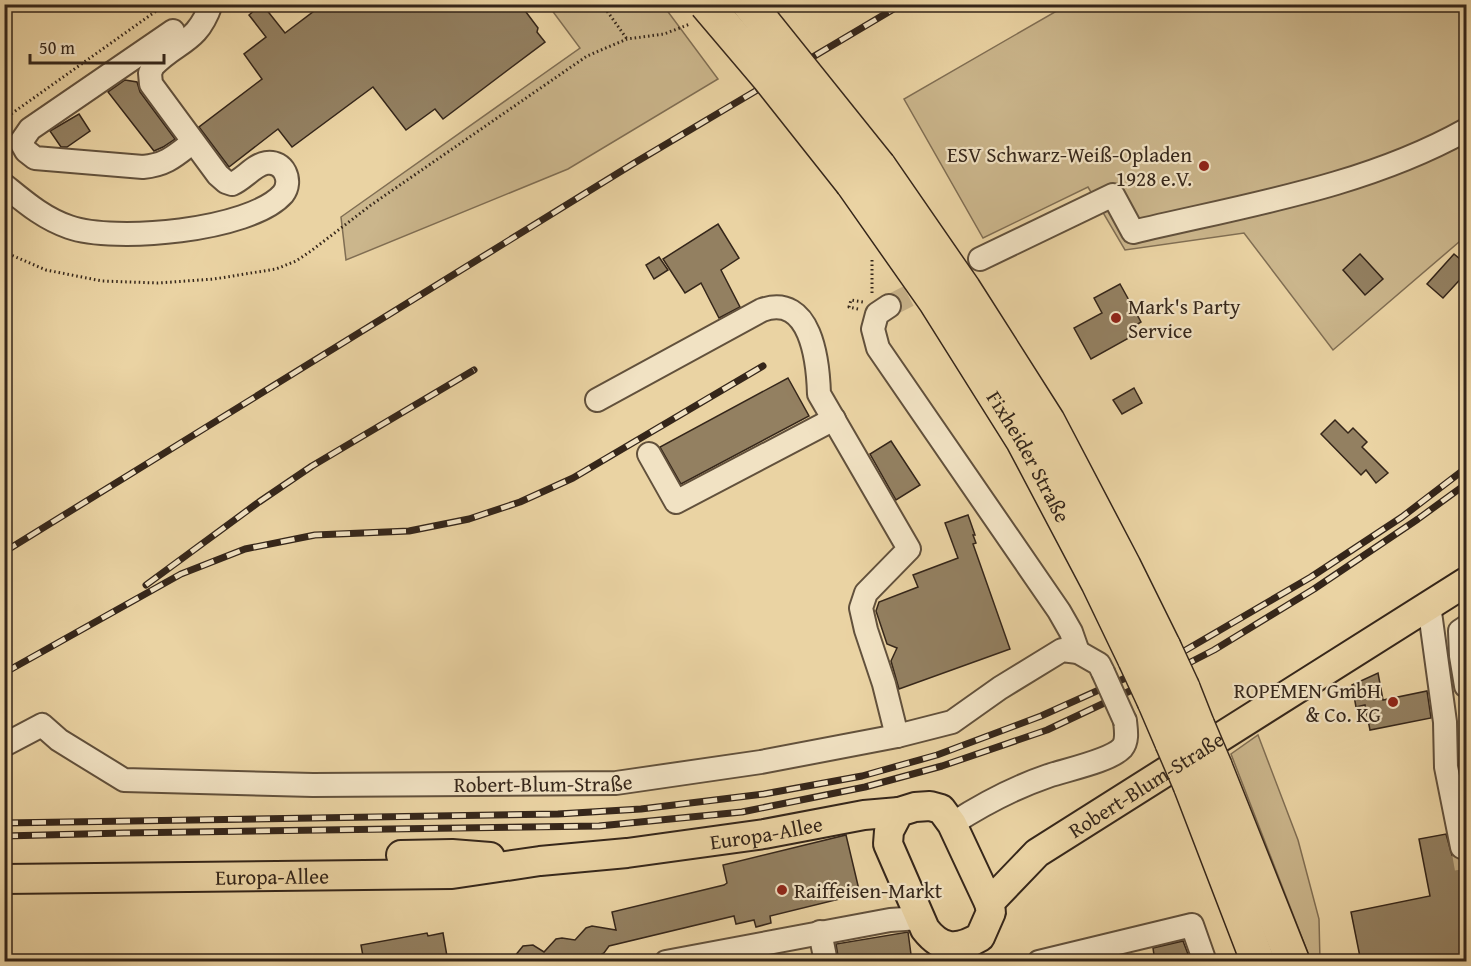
<svg xmlns="http://www.w3.org/2000/svg" width="1471" height="966" viewBox="0 0 1471 966" font-family="'Gentium Book Plus',serif">
<style>
.green{fill:#cbb68c;stroke:#806e53;stroke-width:1.5}
.building{fill:#938061;stroke:#35261a;stroke-width:1.5}
.lines{fill:none;stroke-linecap:round;stroke-linejoin:round}
.minor-tunnel{stroke:#c6b088;stroke-width:22;stroke-dasharray:22 11;stroke-linecap:butt}
.minor-casing{stroke:#62513c;stroke-width:26}
.major-casing{stroke:#35261a;stroke-width:32}
.highway-casing{stroke:#35261a;stroke-width:36}
.path{stroke:#35261a;stroke-width:3;stroke-dasharray:1.5 3;stroke-linecap:butt}
.minor{stroke:#f1e2c3;stroke-width:22}
.major{stroke:#ead3a3;stroke-width:28}
.highway{stroke:#ead3a3;stroke-width:33}
.rail-casing{stroke:#35261a;stroke-width:7}
.rail{stroke:#f1e2c3;stroke-width:4.5;stroke-dasharray:14;stroke-linecap:butt}
.minor-bridge-casing{stroke:#62513c;stroke-width:26;stroke-linecap:butt}
.highway-bridge-casing{stroke:#35261a;stroke-width:36;stroke-linecap:butt}
.path-bridge{stroke:#35261a;stroke-width:3;stroke-dasharray:1.5 3;stroke-linecap:butt}
.minor-bridge{stroke:#f1e2c3;stroke-width:22}
.highway-bridge{stroke:#ead3a3;stroke-width:33}
.poi-dot{fill:#8f2418;stroke:#f1e2c3;stroke-width:2}
.labels{text-anchor:middle;dominant-baseline:central;stroke-width:4.5;stroke-linejoin:round;paint-order:stroke}
.poi-label{font-size:21px;fill:#35261a;stroke:#f1e2c3;text-anchor:end}
.street-label{font-size:21px;fill:#35261a;stroke:#f1e2c3}
</style>
<rect width="100%" height="100%" fill="#ead3a3"/>
<filter id="stains"><feTurbulence type="fractalNoise" baseFrequency=".00333" numOctaves="4"/><feColorMatrix values="0 0 0 0 .2 0 0 0 0 .09 0 0 0 0 .02 0 0 0 .5 -.17"/></filter>
<radialGradient id="worn" r=".72"><stop offset=".6" stop-color="#630" stop-opacity="0"/><stop offset="1" stop-color="#630" stop-opacity=".3"/></radialGradient>
<g class="green">
<polygon points="548,5 663,5 718,79 568,169 346,260 341,217 580,48"/>
<polygon points="1067,5 1466,5 1466,236 1333,350 1244,233 1125,250 1088,187 983,238 904,99"/>
<polygon points="1258,735 1298,840 1319,919 1320,961 1311,961 1231,754"/>
</g>
<g class="building">
<polygon points="262,4 285,33 314,11 309,4 520,4 538,28 537,32 545,42 443,119 435,109 406,130 373,87 292,147 278,129 229,167 199,127 262,79 244,54 266,37 249,15"/>
<polygon points="125,80 137,82 140,92 175,139 163,147 154,151 108,92"/>
<polygon points="79,114 90,131 67,147 61,147 50,131"/>
<polygon points="718,224 739,258 721,270 740,307 719,318 701,283 685,293 663,259"/>
<polygon points="1360,254 1383,279 1365,295 1343,270"/>
<polygon points="1454,254 1467,265 1467,272 1443,298 1427,284"/>
<polygon points="659,257 668,270 654,279 646,265"/>
<polygon points="1120,284 1141,322 1133,327 1136,334 1091,359 1074,328 1102,313 1094,298"/>
<polygon points="788,378 809,416 681,484 660,447"/>
<polygon points="1134,388 1142,403 1122,414 1113,400"/>
<polygon points="1335,420 1348,433 1353,428 1367,442 1362,447 1388,473 1376,483 1366,470 1361,475 1321,434"/>
<polygon points="891,441 920,485 896,500 870,454"/>
<polygon points="968,515 975,535 973,535 976,543 973,544 1010,649 899,689 891,661 897,648 887,644 876,611 879,602 918,587 913,575 958,558 945,523"/>
<polygon points="1378,673 1383,700 1427,691 1431,718 1370,730 1365,705 1356,707 1352,685"/>
<polygon points="1446,834 1452,855 1458,860 1467,859 1467,962 1361,962 1351,912 1430,896 1419,839"/>
<polygon points="846,835 860,894 770,916 771,923 756,927 754,920 736,924 734,916 609,946 604,953 593,959 579,956 576,962 510,962 523,946 533,945 544,952 556,939 562,938 575,940 586,928 592,926 616,930 612,912 724,885 727,883 723,865"/>
<polygon points="908,932 912,962 839,962 836,944"/>
<polygon points="427,933 428,936 443,933 448,962 364,962 361,945"/>
<polygon points="1183,941 1191,962 1155,962 1153,948"/>
</g>
<g class="lines">
<g class="minor-tunnel">
<polyline points="889,306 980,259"/>
<polyline points="1462,847 1466,870"/>
</g>
<defs>
<g id="minor">
<path d="M 173,31 L 30,129 L 21,142 L 26,151 L 35,158 L 143,167 C 166,165 175,156 193,142"/>
<path d="M 4,185 C 25,202 43,218 69,227 C 114,243 250,231 283,194 C 293,181 284,160 266,163 C 254,165 244,179 232,184 L 226,182 L 218,175 L 151,84 L 150,73 L 153,66 C 178,40 197,44 211,4"/>
<path d="M 980,259 L 1113,195 L 1133,232 C 1246,205 1364,187 1466,130"/>
<polyline points="889,306 877,314 873,329 878,348 1059,611 1071,632 1078,652"/>
<path d="M 597,400 L 762,310 C 811,293 818,361 819,394 L 909,549 L 866,593 L 861,608 L 866,630 L 884,684 L 897,736"/>
<polyline points="649,454 676,502 834,419"/>
<polyline points="1429,605 1445,722 1446,767 1462,847"/>
<polyline points="1466,627 1460,631 1461,656 1466,686"/>
<path id="s1" d="M 4,745 L 42,725 L 59,740 L 124,780 L 313,785 L 616,783 L 761,762 L 897,736 L 952,722 L 1000,688 L 1062,650 L 1078,652 L 1099,664 L 1103,672"/>
<path d="M 952,824 C 983,804 1013,788 1048,776 C 1065,770 1110,761 1122,748 C 1128,741 1126,730 1125,721"/>
<polyline points="820,932 826,962"/>
<polyline points="666,962 890,920 920,918"/>
<polyline points="1039,962 1192,925 1205,962"/>
</g>
<g id="major">
<path d="M 930,806 L 941,809 L 952,824 L 989,903 L 991,912 L 980,937 C 958,950 942,951 925,929 L 888,844 L 889,831 L 899,812 L 915,807 Z"/>
<polyline points="401,855 452,854 490,857"/>
<path id="s2" d="M 4,879 L 452,874 L 540,861 L 627,853 L 764,834 L 864,815 L 899,812"/>
<path id="s3" d="M 989,903 L 1037,853 L 1466,582"/>
</g>
<g id="highway">
<polyline points="879,166 964,289 1048,421 1124,566 1164,647"/>
<path id="s4" d="M 852,183 L 935,301 L 1023,441 L 1098,583 L 1135,660"/>
<polyline points="1183,688 1198,726"/>
<polyline points="1154,701 1172,743"/>
<polyline points="1215,766 1293,962"/>
<polyline points="1190,785 1258,962"/>
</g>
</defs>
<use href="#minor" class="minor-casing"/>
<use href="#major" class="major-casing"/>
<use href="#highway" class="highway-casing"/>
<g class="path">
<polyline points="602,4 627,39"/>
<polyline points="675,4 675,5"/>
<polyline points="4,119 166,4"/>
<polyline points="4,252 46,270 102,281 158,283 214,279 276,269 296,261 311,251 371,205 587,56 627,39 664,34 690,24"/>
<polyline points="872,293 872,258"/>
<polyline points="858,309 849,307 851,300 863,302"/>
</g>
<use href="#minor" class="minor"/>
<use href="#major" class="major"/>
<use href="#highway" class="highway"/>
<defs>
<g id="rail">
<polyline points="4,552 636,162 902,4"/>
<polyline points="146,585 259,502 312,466 474,370"/>
<polyline points="4,673 181,574 245,549 315,535 409,531 469,519 520,502 573,478 763,366"/>
<polyline points="4,823 558,814 641,809 764,794 862,776 937,755 1041,716 1179,654 1311,577 1402,517 1466,468"/>
<polyline points="4,836 124,833 599,826 742,812 865,787 942,766 1047,730 1185,665 1214,650 1314,589 1418,519 1466,484"/>
</g>
</defs>
<use href="#rail" class="rail-casing"/>
<use href="#rail" class="rail"/>
<defs>
<polyline id="minor-bridge" points="1103,672 1125,721"/>
<g id="highway-bridge">
<polyline points="706,4 768,77 852,183"/>
<polyline points="749,4 879,166"/>
<polyline points="1164,647 1183,688"/>
<polyline points="1135,660 1154,701"/>
<polyline points="1198,726 1215,766"/>
<polyline points="1172,743 1190,785"/>
</g>
</defs>
<use href="#minor-bridge" class="minor-bridge-casing"/>
<use href="#highway-bridge" class="highway-bridge-casing"/>
<polyline class="path-bridge" points="675,5 681,11"/>
<use href="#minor-bridge" class="minor-bridge"/>
<use href="#highway-bridge" class="highway-bridge"/>
</g>
<g class="poi-dot">
<circle cx="1204" cy="166" r="6"/>
<circle cx="1116" cy="318" r="6"/>
<circle cx="1393" cy="702" r="6"/>
<circle cx="782" cy="890" r="6"/>
</g>
<g class="labels">
<g class="poi-label">
<text x="1192" y="154">ESV Schwarz-Weiß-Opladen<tspan x="1192" dy="24">1928 e.V.</tspan></text>
<text x="1128" y="306" text-anchor="start">Mark's Party<tspan x="1128" dy="24">Service</tspan></text>
<text x="1381" y="690">ROPEMEN GmbH<tspan x="1381" dy="24">&amp; Co. KG</tspan></text>
<text x="794" y="890" text-anchor="start">Raiffeisen-Markt</text>
</g>
<g class="street-label">
<text stroke="none"><textPath href="#s4" startOffset="326">Fixheider Straße</textPath></text>
<text stroke="none"><textPath href="#s1" startOffset="561">Robert-Blum-Straße</textPath></text>
<text stroke="none"><textPath href="#s3" startOffset="198">Robert-Blum-Straße</textPath></text>
<text stroke="none"><textPath href="#s2" startOffset="765">Europa-Allee</textPath></text>
<text stroke="none"><textPath href="#s2" startOffset="268">Europa-Allee</textPath></text>
</g>
</g>
<rect width="1471" height="966" fill="none" stroke="#ead3a3" stroke-width="24"/>
<rect x="6" y="6" width="1459" height="954" fill="none" stroke="#35261a" stroke-width="3"/>
<rect x="12" y="12" width="1447" height="942" fill="none" stroke="#35261a" stroke-width="1.5"/>
<path d="M30 54v9h134v-9" fill="none" stroke="#35261a" stroke-width="3"/>
<text x="39" y="54" font-size="18" fill="#35261a" stroke="#f1e2c3" stroke-width="4.5" paint-order="stroke">50 m</text>
<rect width="100%" height="100%" filter="url(#stains)"/>
<rect width="100%" height="100%" fill="url(#worn)"/>
</svg>
